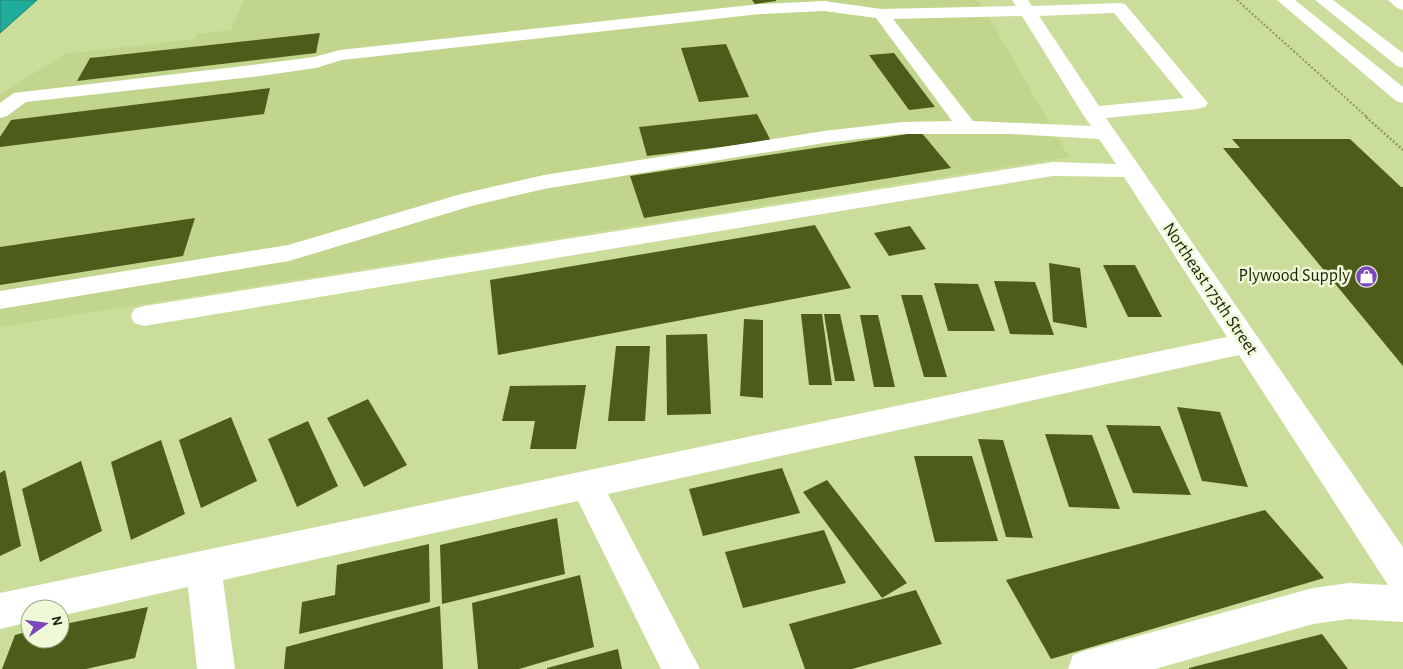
<svg xmlns="http://www.w3.org/2000/svg" width="1403" height="669" viewBox="0 0 1403 669" font-family="'Alegreya Sans',sans-serif">
<style>
.built{fill:#c1d68c}
.water{fill:#20ac9a;stroke:#1e826e}
.building{fill:#4d5c1a}
.lines{fill:none;stroke-linecap:round;stroke-linejoin:round}
.path-far1{stroke:#8a9865;stroke-width:2;stroke-dasharray:2 2;stroke-linecap:butt}
.path{stroke:#8a9865;stroke-width:2.5;stroke-dasharray:2 2;stroke-linecap:butt}
.minor{fill:#fff;fill-rule:evenodd}
.major{fill:#fff;fill-rule:evenodd}
.labels{text-anchor:middle;dominant-baseline:central;stroke-width:5;stroke-linejoin:round;paint-order:stroke}
.poi-label{font-size:18px;fill:#1b2107;stroke:#eff9d8;text-anchor:end}
.street-label{font-size:18px;fill:#1b2107;stroke:#eff9d8}
</style>
<rect width="100%" height="100%" fill="#cadd9b"/>
<polygon class="built" points="244,0 979,0 1069,157 0,327 0,94 65,54 195,39 198,34 231,30"/>
<polygon class="water" points="0,0 37,0 0,33"/>
<g class="building">
<polygon points="752,0 776,0 776,1 755,4"/>
<polygon points="320,33 316,53 77,81 90,58"/>
<polygon points="726,44 749,97 699,102 681,48"/>
<polygon points="894,53 935,107 909,110 869,55"/>
<polygon points="270,88 264,114 0,147 0,137 11,120"/>
<polygon points="757,114 771,141 647,156 639,127"/>
<polygon points="921,132 951,168 644,218 630,176"/>
<polygon points="1232,139 1350,139 1401,187 1403,187 1403,366 1223,148 1240,148"/>
<polygon points="195,218 183,256 0,285 0,247"/>
<polygon points="815,225 851,288 498,355 490,280"/>
<polygon points="910,226 926,249 889,256 874,233"/>
<polygon points="1049,263 1080,268 1087,328 1053,322"/>
<polygon points="1103,265 1135,265 1162,317 1128,317"/>
<polygon points="994,281 1035,282 1054,335 1010,334"/>
<polygon points="934,283 978,284 995,331 948,331"/>
<polygon points="901,295 922,295 947,377 924,377"/>
<polygon points="801,314 822,314 832,385 809,385"/>
<polygon points="824,314 840,314 855,381 835,381"/>
<polygon points="860,315 878,315 895,387 874,387"/>
<polygon points="744,319 763,320 763,398 740,396"/>
<polygon points="707,334 711,414 667,415 666,335"/>
<polygon points="616,346 650,346 645,421 608,421"/>
<polygon points="586,385 576,449 530,449 535,421 502,421 510,386"/>
<polygon points="368,399 407,465 364,487 327,418"/>
<polygon points="1177,407 1220,412 1248,487 1202,481"/>
<polygon points="231,417 257,481 201,508 179,440"/>
<polygon points="308,421 338,486 297,507 268,439"/>
<polygon points="1106,425 1160,426 1191,495 1133,493"/>
<polygon points="1045,434 1092,435 1120,509 1069,507"/>
<polygon points="978,439 1003,440 1033,538 1006,537"/>
<polygon points="161,440 185,514 131,540 111,462"/>
<polygon points="914,456 972,456 998,541 935,542"/>
<polygon points="81,461 102,531 40,562 22,489"/>
<polygon points="782,468 800,513 703,536 689,489"/>
<polygon points="5,470 21,546 0,556 0,473"/>
<polygon points="827,480 907,583 882,598 803,492"/>
<polygon points="1265,510 1324,578 1051,659 1006,580"/>
<polygon points="557,518 565,574 442,604 440,545"/>
<polygon points="824,530 846,583 743,608 725,552"/>
<polygon points="429,544 430,602 299,634 302,602 335,595 337,565"/>
<polygon points="580,575 594,647 519,669 478,669 472,603"/>
<polygon points="916,590 942,644 852,669 805,669 789,624"/>
<polygon points="440,606 443,669 284,669 286,647"/>
<polygon points="148,607 135,658 86,669 2,669 15,635 30,631 30,639 60,639 60,625"/>
<polygon points="1322,634 1348,669 1189,669 1189,668"/>
<polygon points="618,649 622,669 547,669 547,668"/>
</g>
<g class="lines">
<polyline class="path-far1" points="1237,0 1368,118"/>
<polyline class="path" points="1366,117 1403,150"/>
<g class="minor">
<path d="M 1012,0 L 1028,0 L 1032,6 L 1119,3 L 1125,4 L 1208,103 L 1205,107 L 1198,109 L 1106,118 L 1403,547 L 1403,622 L 1349,619 L 1313,624 L 1155,669 L 1068,669 L 1073,655 L 1087,650 L 1313,588 L 1349,583 L 1388,585 L 1239,355 L 608,494 L 700,669 L 661,669 L 578,501 L 223,580 L 235,669 L 197,669 L 188,587 L 60,616 L 60,609 L 30,609 L 30,622 L 0,629 L 0,593 L 1227,337 L 1124,177 L 1053,176 L 144,326 L 134,323 L 131,316 L 134,309 L 144,306 L 1053,162 L 1116,164 L 1099,139 L 1010,134 L 902,134 L 824,143 L 544,189 L 475,205 L 289,261 L 0,309 L 0,291 L 288,245 L 461,194 L 544,175 L 824,131 L 902,122 L 952,121 L 876,18 L 824,11 L 760,14 L 342,60 L 316,68 L 260,76 L 26,102 L 7,116 L 0,118 L 0,103 L 14,93 L 260,64 L 314,57 L 340,50 L 760,4 L 824,1 L 881,9 L 1016,6 ZM 1114,13 L 1184,98 L 1099,106 L 1039,16 ZM 1022,16 L 1082,113 L 1091,126 L 973,121 L 893,19 Z"/>
<polygon points="1388,0 1403,0 1403,10 1397,8"/>
</g>
<g class="major">
<polygon points="1277,0 1295,0 1403,87 1403,103 1396,101"/>
<polygon points="1315,0 1333,0 1403,53 1403,68 1397,66"/>
</g>
</g>
<defs>
<symbol id="shop-disc" viewBox="-11 -11 22 22"><circle r="9.5" fill="#7c46bc" stroke="#eff9d8"/><path d="M-5-2.5h2.3a2.7 3.5 0 0 1 5.4 0H5L5.5 6h-11ZM-1.5-2.5h3a1.5 2.3 0 0 0-3 0Z" fill="#fff"/></symbol>
</defs>
<g fill-rule="evenodd">
<use href="#shop-disc" x="1354" y="264" width="25" height="25"/>
</g>
<g class="labels">
<g class="poi-label">
<text x="1350" y="276">Plywood Supply</text>
</g>
<g class="street-label">
<text transform="translate(1210 289) rotate(56)">Northeast 175th Street</text>
</g>
</g>
<g transform="translate(45 624) rotate(76)"><circle r="24" fill="#eff9d8" stroke="#9aa384"/>
<path d="M0-4L9 19L0 12L-9 19Z" fill="#7c46bc"/>
<text y="-8" font-size="14" font-weight="bold" text-anchor="middle" fill="#1b2107">N</text>
</g>
</svg>
